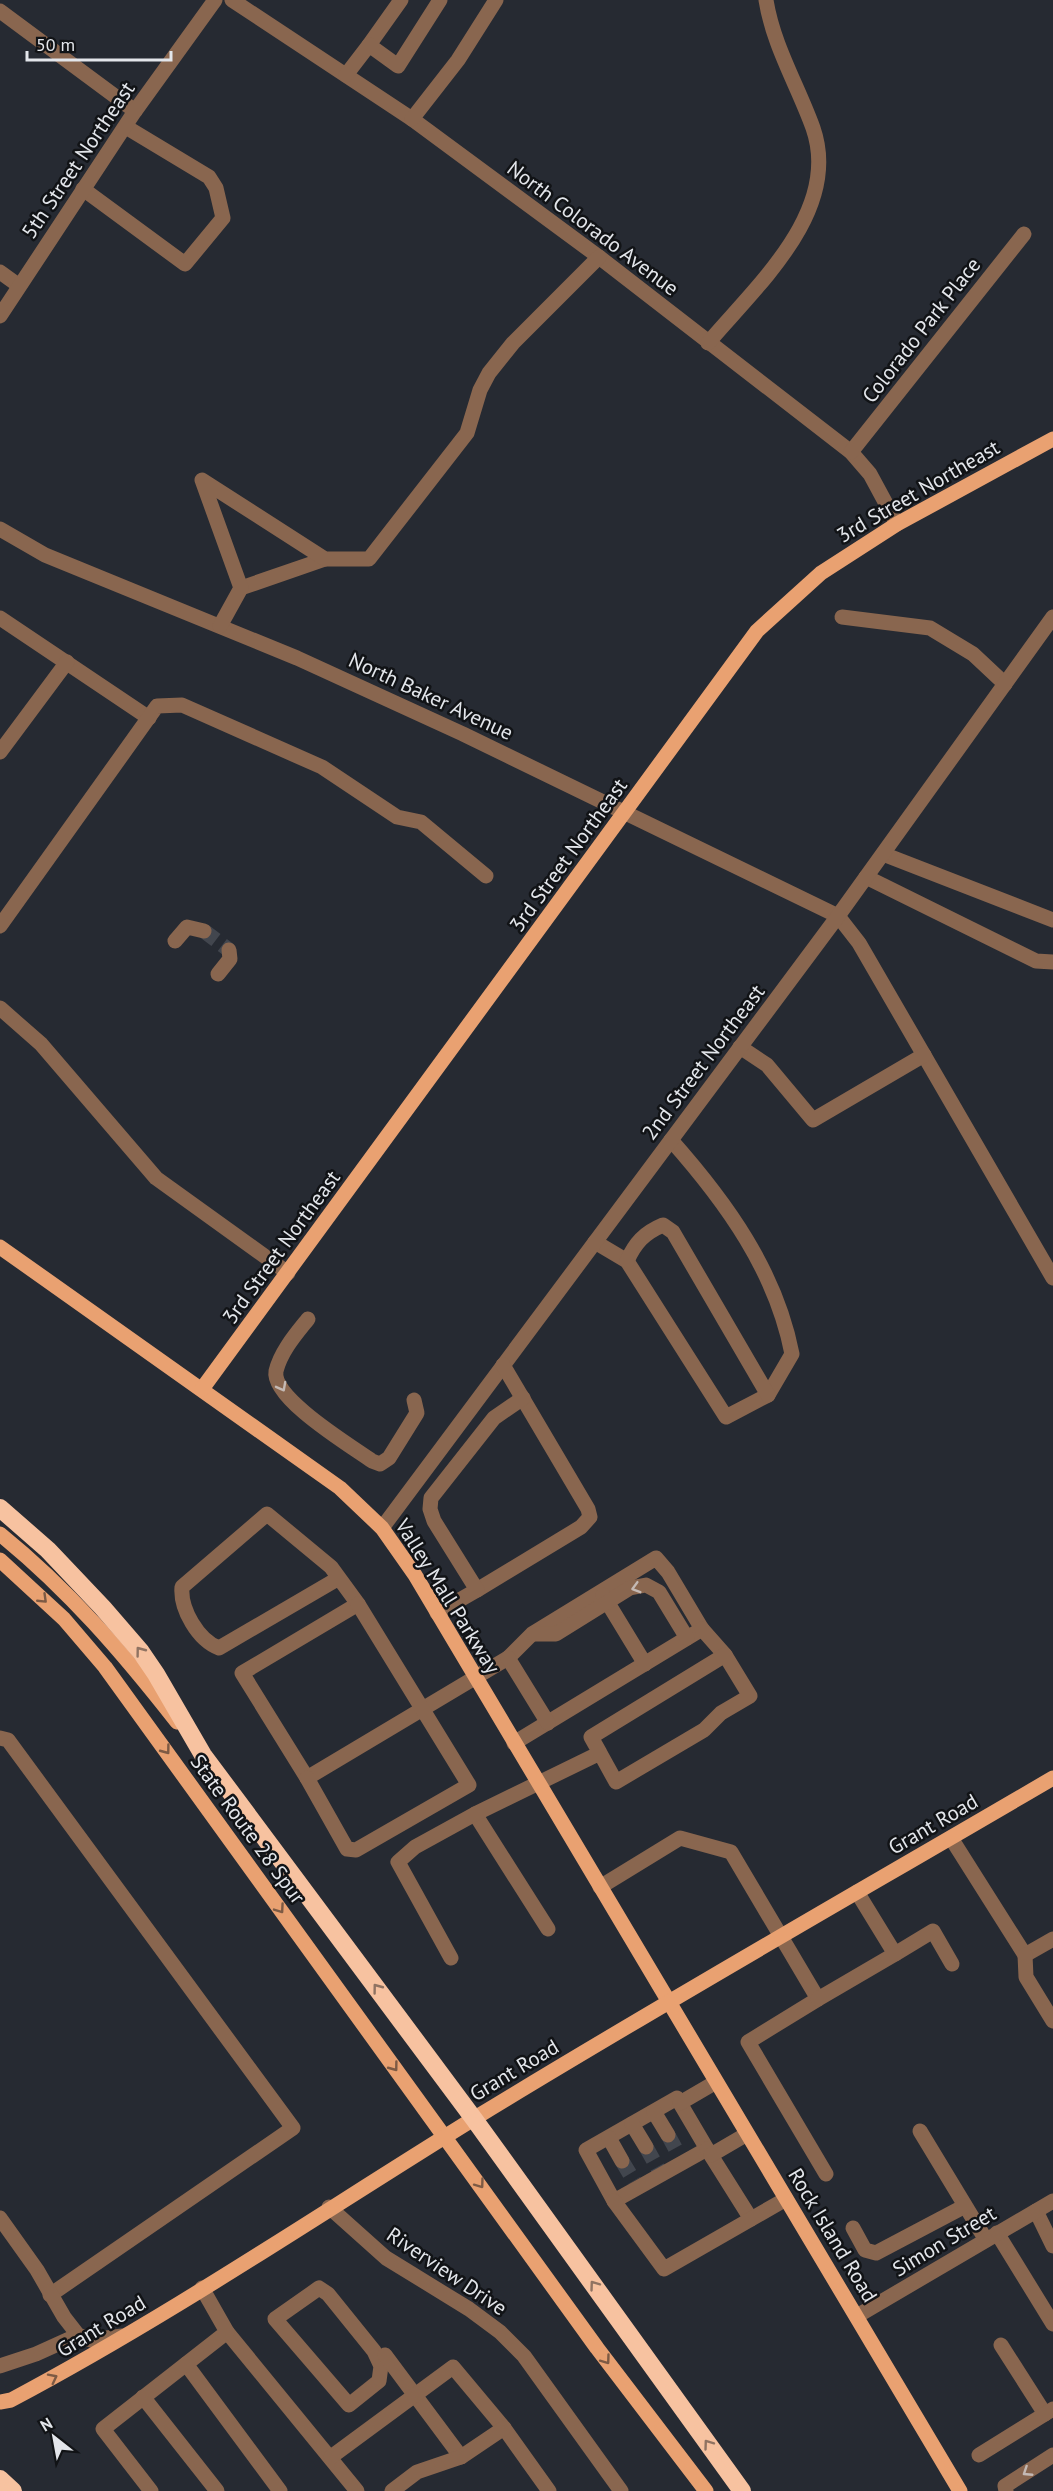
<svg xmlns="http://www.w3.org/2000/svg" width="1053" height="2491" viewBox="0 0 1053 2491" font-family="'PT Sans',sans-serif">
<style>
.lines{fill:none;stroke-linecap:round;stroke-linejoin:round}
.minor-tunnel{stroke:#42464e;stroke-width:15;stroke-dasharray:15 8;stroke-linecap:butt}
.minor{stroke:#89664f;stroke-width:15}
.major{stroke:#e9a171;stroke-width:15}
.highway{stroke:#f7c2a0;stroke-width:18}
.oneway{stroke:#c4b9b4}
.oneway2{stroke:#7d5a44}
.oneway3{stroke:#907362}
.labels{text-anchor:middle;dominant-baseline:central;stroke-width:5;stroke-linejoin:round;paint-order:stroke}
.street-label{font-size:21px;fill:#e3e6eb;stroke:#111316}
</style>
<rect width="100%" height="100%" fill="#262a32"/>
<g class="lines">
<g class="minor-tunnel">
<polyline points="204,931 229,950"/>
<polyline points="668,2135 679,2155"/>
<polyline points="646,2147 661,2174"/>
<polyline points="622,2161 634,2181"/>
</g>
<g class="minor">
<polyline points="232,0 412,119 599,257 851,452 870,474 897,524"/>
<polyline points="0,11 135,111"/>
<polyline points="369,45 401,0"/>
<polyline points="346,75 369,45 398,66 440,0"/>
<polyline points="412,119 458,60 496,0"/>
<polyline points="83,189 185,264 223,218 216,188 209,177 126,127"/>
<polyline points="0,272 18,285"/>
<polyline points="0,316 135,111 215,0"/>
<path d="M 708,343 C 756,286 842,211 813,128 C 798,86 773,45 766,0"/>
<polyline points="851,452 1024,234"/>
<polyline points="0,529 45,555 297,658 463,734 838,916 859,943 1053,1278"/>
<polyline points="241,588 325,559"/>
<polyline points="842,617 930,628 973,654 1005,684"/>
<polyline points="0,618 149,718"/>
<polyline points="220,626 241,588 202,480 325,559 369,559 467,433 480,390 489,373 513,343 599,257"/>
<polyline points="0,752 67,662"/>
<polyline points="883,854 1053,920"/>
<polyline points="866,877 1036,961 1053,962"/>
<polyline points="0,926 157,706 182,705 322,767 397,817 421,822 486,876"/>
<polyline points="175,941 187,927 204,931"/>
<polyline points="218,974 230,959 229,950"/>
<polyline points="0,1008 41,1044 156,1178 288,1273"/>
<polyline points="740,1047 767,1065 813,1120 924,1055"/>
<path d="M 595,1242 L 627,1261 L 726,1417 L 768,1395 L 792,1354 C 776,1271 726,1202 671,1140"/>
<path d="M 627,1261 C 635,1243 644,1233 663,1225 L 673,1232 L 768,1395"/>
<path d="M 308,1319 C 296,1334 281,1351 276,1371 C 271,1398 351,1446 372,1461 L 380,1464 L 389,1458 L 417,1413 L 414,1400"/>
<polyline points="382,1528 838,916 1053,617"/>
<path d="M 339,1578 L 219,1648 C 198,1640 180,1609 182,1587 L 267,1514 L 331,1567 L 358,1604 L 242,1673 L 307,1778 L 508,1658 L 532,1634 L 656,1558 L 668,1572 L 702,1629 L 514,1743"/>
<polyline points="477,1590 581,1527 590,1517 588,1509 503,1365"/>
<polyline points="603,1595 645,1664"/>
<polyline points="437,1613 477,1590 434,1521 430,1509 431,1498 494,1418 523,1398"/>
<polyline points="702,1629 725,1655"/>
<polyline points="534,1634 556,1634 630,1588 646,1585 659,1592 687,1638"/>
<polyline points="508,1658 548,1723"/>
<polyline points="0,1738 8,1740 293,2128 50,2295"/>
<polyline points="307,1778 347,1849 356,1850 469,1785 358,1604"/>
<polyline points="475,1814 548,1929"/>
<polyline points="951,1838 1025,1955 1053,1939"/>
<polyline points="600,1887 680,1838 731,1852 818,1999 748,2042 826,2174"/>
<polyline points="895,1954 933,1931 952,1964"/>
<polyline points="1025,1955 1026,1977 1053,2021"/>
<polyline points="451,1958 398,1862 415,1847 475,1814 600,1753 591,1737 725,1655 750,1696 721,1713 704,1730 616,1782 600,1753"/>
<polyline points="818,1999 895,1954 857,1892"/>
<polygon points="677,2098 707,2149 614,2201 586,2150"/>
<polyline points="680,2103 716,2082"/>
<polyline points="654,2112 668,2135"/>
<polyline points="632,2124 646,2147"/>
<polyline points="920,2131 986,2240"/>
<polyline points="609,2138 622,2161"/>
<polyline points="707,2149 751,2219"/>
<polyline points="711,2155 747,2134"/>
<polyline points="614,2201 664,2269 786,2199"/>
<polyline points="329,2207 386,2258 469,2309 500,2332 524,2356 621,2491"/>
<polyline points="1036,2211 1053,2246"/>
<polyline points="0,2218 37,2270 64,2317 78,2335 91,2340 122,2336"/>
<polyline points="853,2228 865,2250 876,2253 965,2206"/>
<polyline points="997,2233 1053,2324"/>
<polygon points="319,2288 328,2294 374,2351 381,2366 379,2381 349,2405 275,2319"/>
<polyline points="857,2316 1053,2201"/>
<polyline points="227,2332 357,2491"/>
<polyline points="1001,2345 1045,2414"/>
<polyline points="385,2355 461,2457"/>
<polyline points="186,2364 280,2491"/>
<polyline points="0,2366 36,2354 78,2335"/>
<polyline points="143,2397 217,2491"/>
<polyline points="979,2455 1053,2409"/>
<polyline points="331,2457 453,2367 504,2428 549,2491"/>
<polyline points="151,2491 103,2429 227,2332 202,2288"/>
<polyline points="392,2491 417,2472 461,2457 504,2428"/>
<polyline points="1006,2491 1005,2486 1053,2455"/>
</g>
<g class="major">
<polyline points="0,1247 340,1488 382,1528 415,1575 960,2491"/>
<polyline points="202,1389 757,631 821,573 897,524 1053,439"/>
<path d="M 0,1534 C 68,1589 123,1653 177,1722"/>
<polyline points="0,1560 64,1619 105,1667 597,2348 706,2491"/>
<path d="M 0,2402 L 11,2400 C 171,2315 321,2213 475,2118 C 666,2001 860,1891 1053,1778"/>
</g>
<g class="highway">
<polyline points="0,1508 48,1550 103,1608 141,1652 156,1674 203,1755 474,2119 742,2491"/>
<polyline points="0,2479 13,2491"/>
</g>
</g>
<defs><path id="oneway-chevron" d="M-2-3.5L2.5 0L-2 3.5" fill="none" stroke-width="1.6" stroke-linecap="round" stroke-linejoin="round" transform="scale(1.5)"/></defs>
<g class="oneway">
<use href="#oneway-chevron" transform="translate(282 1387) rotate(62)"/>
<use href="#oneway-chevron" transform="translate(636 1588) rotate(164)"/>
<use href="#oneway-chevron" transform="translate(1027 2472) rotate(147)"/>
</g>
<g class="oneway2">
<use href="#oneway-chevron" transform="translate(43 1599) rotate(44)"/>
<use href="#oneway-chevron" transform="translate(166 1750) rotate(53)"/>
<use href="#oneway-chevron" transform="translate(280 1909) rotate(55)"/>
<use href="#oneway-chevron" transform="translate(394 2067) rotate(53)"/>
<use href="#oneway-chevron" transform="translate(480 2184) rotate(54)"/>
<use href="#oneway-chevron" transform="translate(606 2360) rotate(54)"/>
<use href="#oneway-chevron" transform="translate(53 2378) rotate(-27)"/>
</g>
<g class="oneway3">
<use href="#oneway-chevron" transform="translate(140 1651) rotate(-127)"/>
<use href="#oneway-chevron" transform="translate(377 1988) rotate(-127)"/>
<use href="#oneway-chevron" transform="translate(594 2285) rotate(-126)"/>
<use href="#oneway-chevron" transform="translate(708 2444) rotate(-126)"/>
</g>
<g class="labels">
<g class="street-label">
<text transform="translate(78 160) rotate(-56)">5th Street Northeast</text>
<text transform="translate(593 228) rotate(37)">North Colorado Avenue</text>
<text transform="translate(921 330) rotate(-52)">Colorado Park Place</text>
<text transform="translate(918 491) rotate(-30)">3rd Street Northeast</text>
<text transform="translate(431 696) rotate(25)">North Baker Avenue</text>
<text transform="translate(568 855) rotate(-54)">3rd Street Northeast</text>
<text transform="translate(703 1062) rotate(-53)">2nd Street Northeast</text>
<text transform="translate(281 1247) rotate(-54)">3rd Street Northeast</text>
<text transform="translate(448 1596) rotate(58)">Valley Mall Parkway</text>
<text transform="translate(933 1824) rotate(-30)">Grant Road</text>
<text transform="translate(248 1829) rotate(54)">State Route 28 Spur</text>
<text transform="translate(514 2070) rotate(-31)">Grant Road</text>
<text transform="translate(833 2235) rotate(59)">Rock Island Road</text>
<text transform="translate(944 2241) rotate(-31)">Simon Street</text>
<text transform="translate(447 2271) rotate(34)">Riverview Drive</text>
<text transform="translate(101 2326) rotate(-31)">Grant Road</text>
</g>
</g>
<g transform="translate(54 2437) rotate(329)" stroke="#111316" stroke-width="4.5" paint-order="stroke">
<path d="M0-4.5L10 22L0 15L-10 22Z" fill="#e3e6eb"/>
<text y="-9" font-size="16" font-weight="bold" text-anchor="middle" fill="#e3e6eb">N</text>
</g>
<path d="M27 51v9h144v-9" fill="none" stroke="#e3e6eb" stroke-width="3"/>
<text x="36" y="51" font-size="18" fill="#e3e6eb" stroke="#111316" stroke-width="4.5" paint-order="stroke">50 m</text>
</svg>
